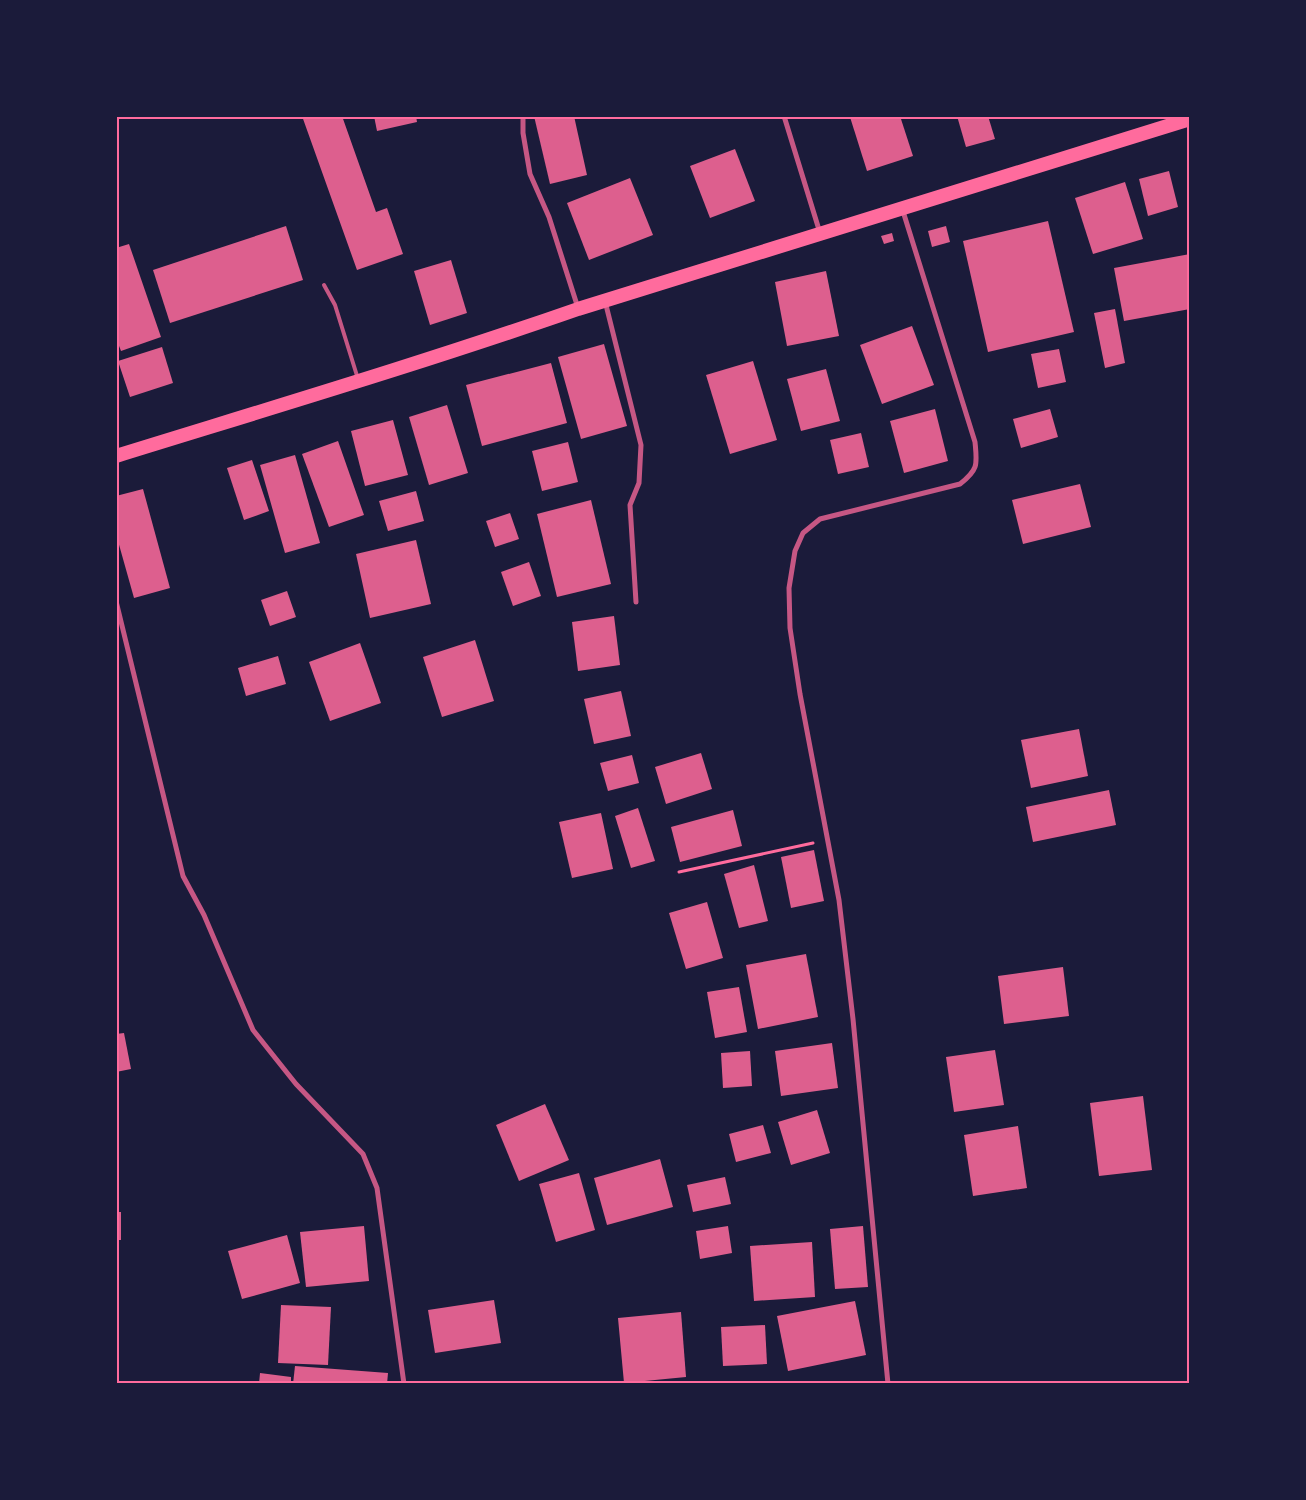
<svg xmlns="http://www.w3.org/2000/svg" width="1306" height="1500" viewBox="0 0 1306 1500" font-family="'IBM Plex Sans',sans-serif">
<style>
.building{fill:#dd5f8e}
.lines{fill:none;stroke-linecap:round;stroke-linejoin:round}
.path{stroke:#ff6b9d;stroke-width:3}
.service{stroke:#c65784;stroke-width:4}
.minor{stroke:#c65784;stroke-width:5}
.trunk{stroke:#ff6b9d;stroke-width:14}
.neatline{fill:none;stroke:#ff6b9d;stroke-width:2}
</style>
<rect width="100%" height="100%" fill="#1b1b3a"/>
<g class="building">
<polygon points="302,116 342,116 376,212 387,208 403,254 357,270"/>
<polygon points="374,116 416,116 417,122 377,131"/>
<polygon points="534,116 574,116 587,175 550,184"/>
<polygon points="853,116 900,116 913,156 867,171 850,117"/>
<polygon points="957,116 988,116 995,139 966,147"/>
<polygon points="735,149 755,201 710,218 690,166"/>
<polygon points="1169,171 1178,207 1148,216 1139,179"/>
<polygon points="630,178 653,235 589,260 567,203"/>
<polygon points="1125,182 1143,239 1093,254 1075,198"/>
<polygon points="1048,221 1074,332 988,352 963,241"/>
<polygon points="286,226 303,280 170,323 153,270"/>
<polygon points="946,226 950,242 932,247 928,231"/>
<polygon points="892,233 894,241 884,244 881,236"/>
<polygon points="129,244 161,337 121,351 116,338 116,248"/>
<polygon points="1190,254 1190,309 1124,321 1114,268"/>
<polygon points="451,260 467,313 430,325 414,271"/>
<polygon points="826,271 839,336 787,346 775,282"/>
<polygon points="1115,309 1125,363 1105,368 1094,313"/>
<polygon points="912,326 934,385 882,404 860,345"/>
<polygon points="604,344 627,426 581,439 558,357"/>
<polygon points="162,347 173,383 130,397 118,361"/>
<polygon points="1059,349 1066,382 1038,388 1031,354"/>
<polygon points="753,361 777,440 730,454 706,375"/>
<polygon points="551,363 567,423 482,446 466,385"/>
<polygon points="826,369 840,421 801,431 787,379"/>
<polygon points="447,405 468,473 429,485 409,417"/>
<polygon points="935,409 948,461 904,473 890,421"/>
<polygon points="1050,409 1058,437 1021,448 1013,419"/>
<polygon points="393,420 408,475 365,486 351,431"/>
<polygon points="861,433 869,467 838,474 830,440"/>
<polygon points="338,441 364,515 329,527 302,454"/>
<polygon points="568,442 578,482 542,491 532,451"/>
<polygon points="295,455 320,543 285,553 260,465"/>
<polygon points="252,460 269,511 244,520 227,468"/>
<polygon points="1080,484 1091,527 1023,544 1012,500"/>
<polygon points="143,489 170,588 134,598 116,534 116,496"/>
<polygon points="416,491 424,521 388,531 379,501"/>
<polygon points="591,500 611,584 557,597 537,514"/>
<polygon points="510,513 519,539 495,547 486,521"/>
<polygon points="416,540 431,604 370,618 356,554"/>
<polygon points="529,562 541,596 513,606 501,572"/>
<polygon points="287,591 296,617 270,626 261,600"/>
<polygon points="614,616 620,665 578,671 572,622"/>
<polygon points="475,640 494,701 442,717 423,657"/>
<polygon points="360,643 381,703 330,721 309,662"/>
<polygon points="278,656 286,684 246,696 238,668"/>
<polygon points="621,691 631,736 594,744 584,699"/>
<polygon points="1079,729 1088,776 1031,788 1021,740"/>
<polygon points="701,753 712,789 666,804 655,767"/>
<polygon points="632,755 639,783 608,791 600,763"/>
<polygon points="1109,790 1116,825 1033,842 1026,807"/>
<polygon points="638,808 655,861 631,868 615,816"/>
<polygon points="733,810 742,846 680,862 671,827"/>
<polygon points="601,813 613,869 572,878 559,822"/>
<polygon points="814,850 824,901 791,908 781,857"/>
<polygon points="754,865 768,921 739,928 724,874"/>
<polygon points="707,902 723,958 686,969 669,913"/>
<polygon points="806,954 818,1017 758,1029 746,965"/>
<polygon points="1063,967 1069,1016 1004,1024 998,976"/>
<polygon points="739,987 747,1032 715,1038 707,992"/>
<polygon points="124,1033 131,1069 116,1072 116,1034"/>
<polygon points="832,1043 838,1088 781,1096 775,1051"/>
<polygon points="995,1050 1004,1105 954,1112 946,1057"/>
<polygon points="750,1051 752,1086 723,1088 721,1053"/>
<polygon points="1143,1096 1152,1170 1099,1176 1090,1103"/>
<polygon points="545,1104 569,1160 519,1181 496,1125"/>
<polygon points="817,1110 830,1153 791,1165 778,1122"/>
<polygon points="763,1125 771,1153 736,1162 729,1134"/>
<polygon points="1018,1126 1027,1188 973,1196 964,1135"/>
<polygon points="660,1159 673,1207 607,1225 594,1178"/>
<polygon points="579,1173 595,1230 556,1242 539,1184"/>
<polygon points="725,1177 731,1204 693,1212 687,1185"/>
<rect x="116" y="1212" width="5" height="28"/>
<polygon points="364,1226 369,1281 306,1287 300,1232"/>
<polygon points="728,1226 732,1253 700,1259 696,1231"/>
<polygon points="863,1226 868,1287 835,1289 830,1229"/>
<polygon points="287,1235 300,1283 242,1299 228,1251"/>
<polygon points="812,1242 815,1297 754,1301 750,1246"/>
<polygon points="494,1300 501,1343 435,1353 428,1310"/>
<polygon points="855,1301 866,1355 788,1371 777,1316"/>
<polygon points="281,1305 331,1307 328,1365 278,1363"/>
<polygon points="681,1312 686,1377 624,1383 618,1318"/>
<polygon points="765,1325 767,1364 723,1366 721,1327"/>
<polygon points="295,1366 388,1373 387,1384 293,1384"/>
<polygon points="260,1373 291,1377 291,1384 259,1384"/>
</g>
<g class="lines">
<polyline class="path" points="679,872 813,843"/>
<polyline class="service" points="324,285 335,305 358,379"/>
<g class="minor">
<polyline points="523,116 523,133 530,174 549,217 578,308"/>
<polyline points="784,116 820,233"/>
<polyline points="605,301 641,445 639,483 630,505 636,602"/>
<polyline points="116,601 183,876 204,915 253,1030 296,1084 363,1154 377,1188 404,1384"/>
<path d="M 888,1384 L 853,1019 L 839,900 L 800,694 L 790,628 L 789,588 L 795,551 L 803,533 L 820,519 L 960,484 C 979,469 977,464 975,442 L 902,208"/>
</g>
<path class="trunk" d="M 116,456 C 271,408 426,362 578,309 L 1190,119"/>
</g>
<rect width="1306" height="1500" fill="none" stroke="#1b1b3a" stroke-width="235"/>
<rect x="118" y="118" width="1070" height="1264" class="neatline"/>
</svg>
